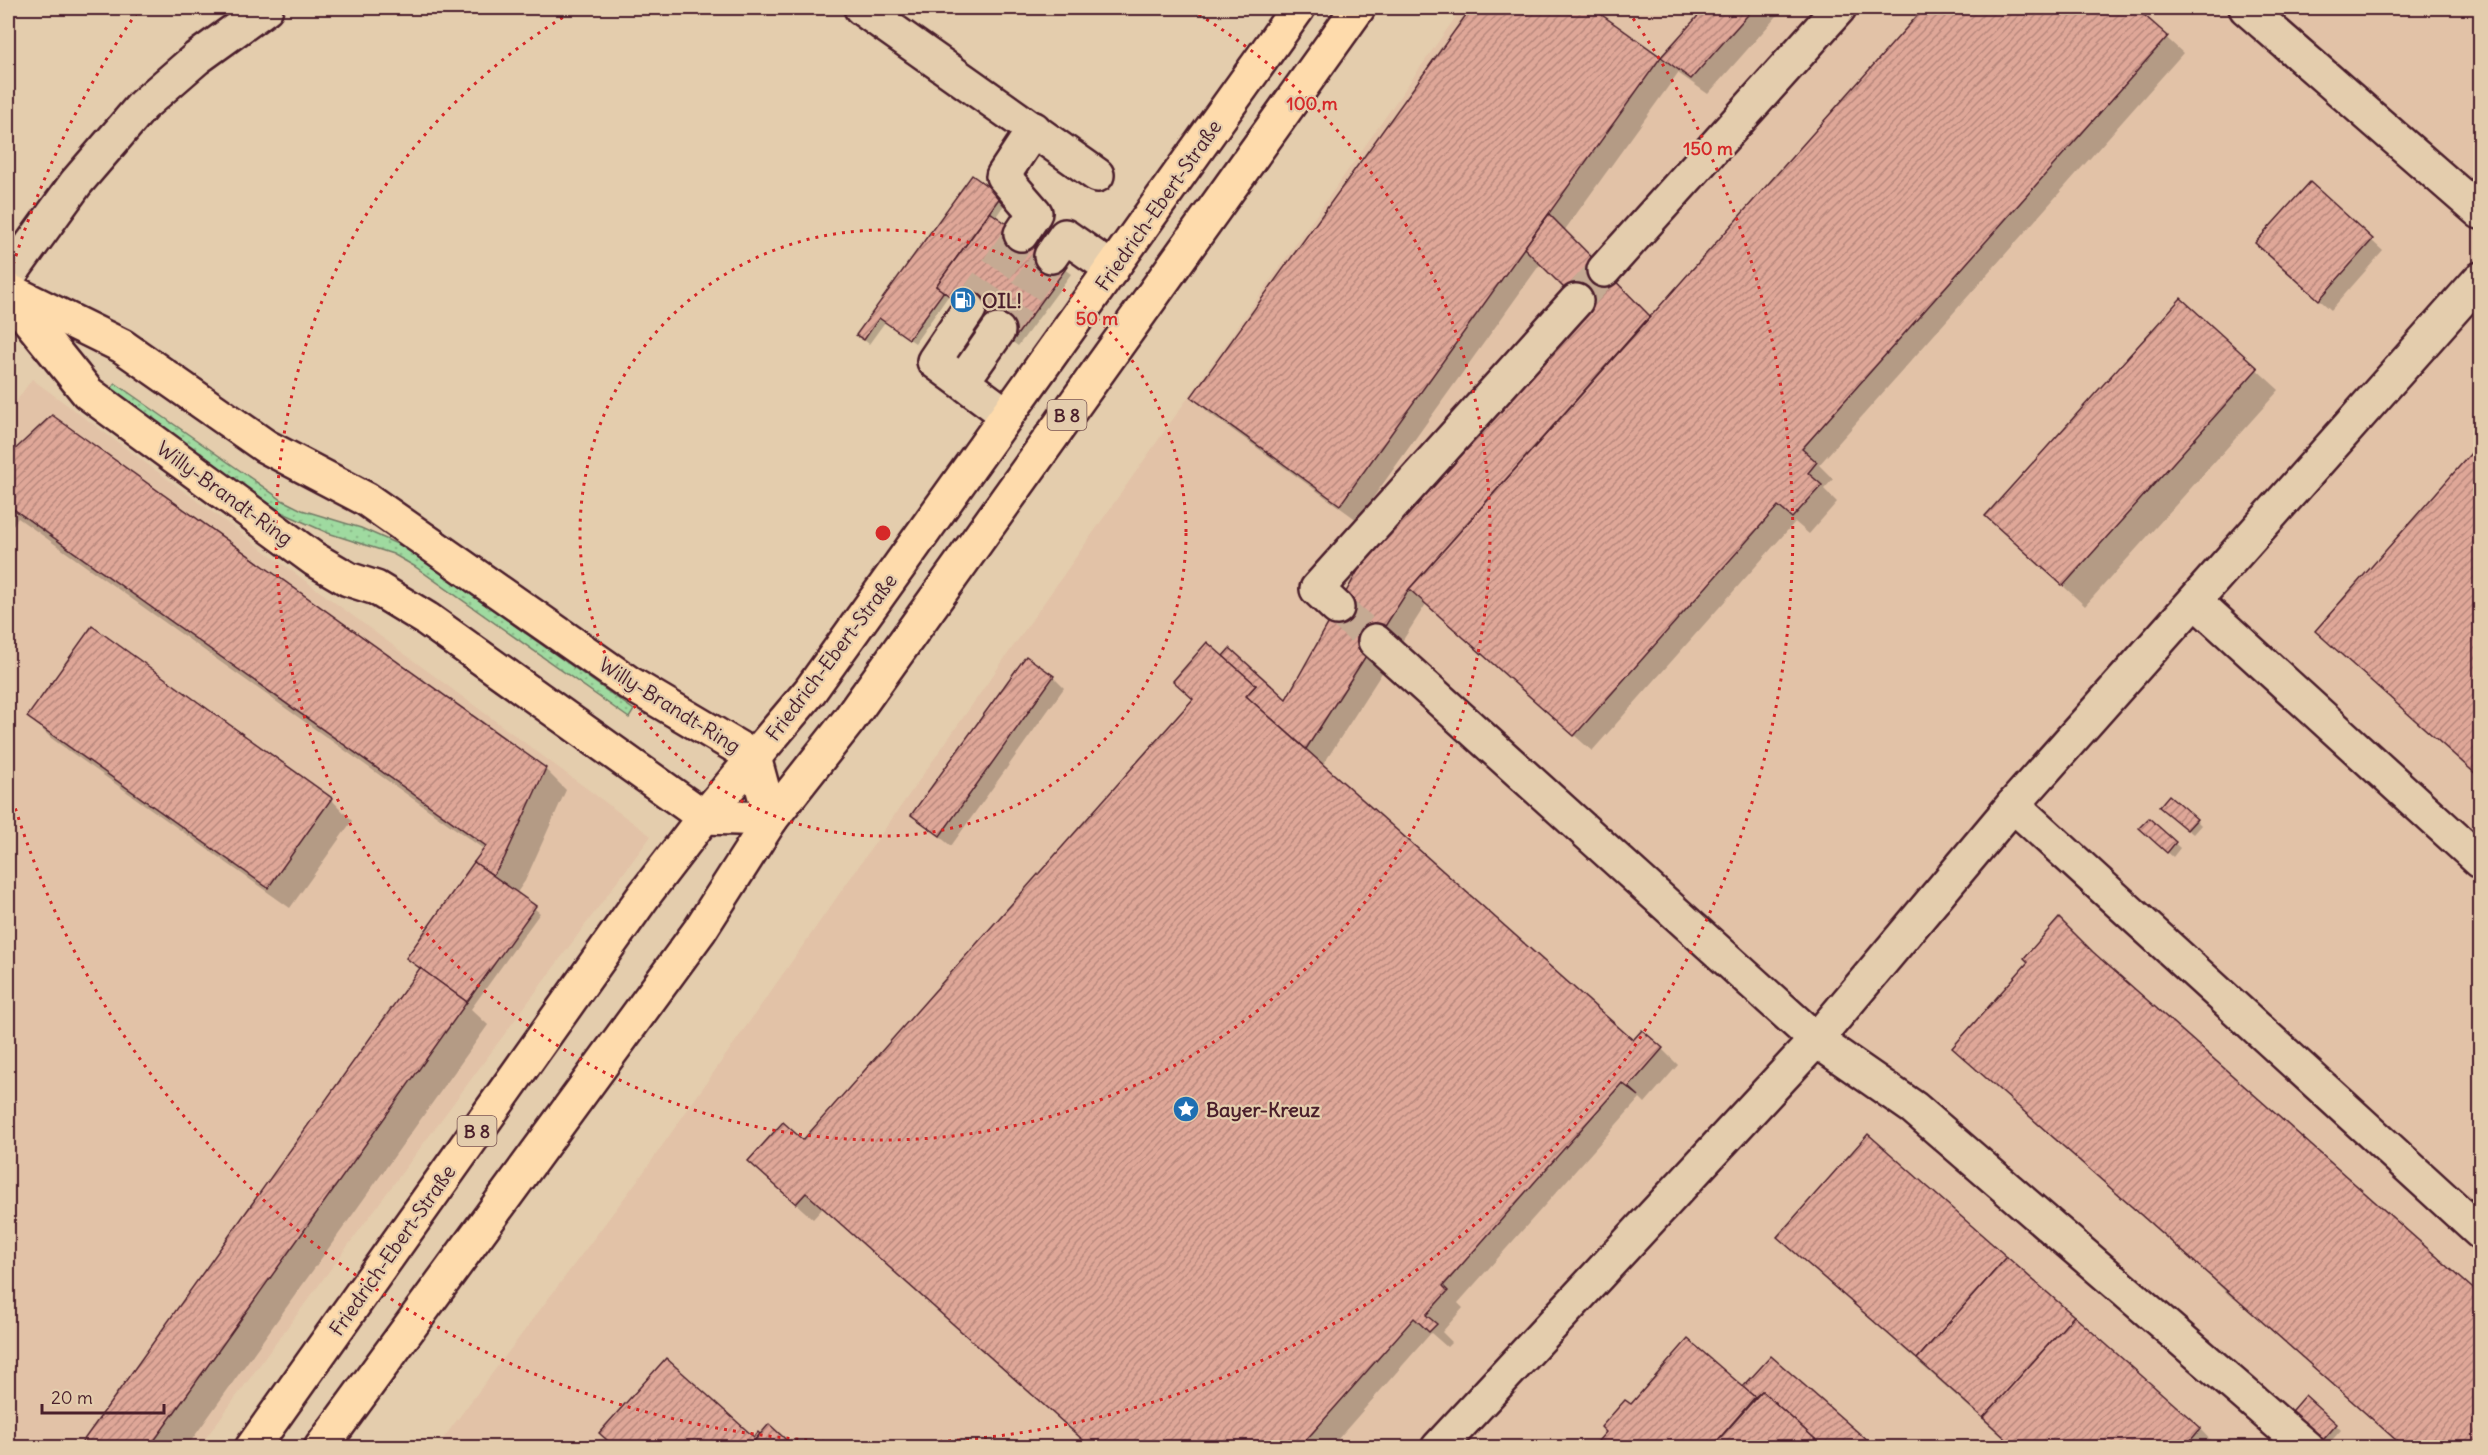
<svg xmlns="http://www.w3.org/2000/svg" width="2488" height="1455" viewBox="0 0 2488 1455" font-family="Delius,sans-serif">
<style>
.built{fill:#e2c2a7}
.grass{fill:url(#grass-dots);stroke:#747c66;stroke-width:1.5}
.shadow{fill:#0003}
.building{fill:url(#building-hatch);stroke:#4a1f2b;stroke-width:1.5}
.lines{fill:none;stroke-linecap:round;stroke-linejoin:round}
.minor-tunnel{stroke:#c5aa93;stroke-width:33;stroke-dasharray:33 16;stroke-linecap:butt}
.minor-casing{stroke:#4a1f2b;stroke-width:38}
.major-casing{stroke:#4a1f2b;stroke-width:38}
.minor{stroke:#e4cdad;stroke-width:33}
.major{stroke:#fedbac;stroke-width:33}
.ring{fill:none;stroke:#d62828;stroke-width:3;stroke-dasharray:3 6}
.labels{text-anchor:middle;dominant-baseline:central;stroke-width:4.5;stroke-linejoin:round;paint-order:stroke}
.shield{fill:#e4cdad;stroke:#785352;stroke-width:1.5}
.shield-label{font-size:18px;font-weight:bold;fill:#4a1f2b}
.street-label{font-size:20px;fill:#4a1f2b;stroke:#e4cdad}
.poi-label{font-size:20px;font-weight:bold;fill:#4a1f2b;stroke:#e4cdad;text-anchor:start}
.centre{fill:#d62828;stroke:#e4cdad;stroke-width:3}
.ring-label{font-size:18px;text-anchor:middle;font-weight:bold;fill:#d62828;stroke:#e4cdad;stroke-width:4.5;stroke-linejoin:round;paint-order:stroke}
</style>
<defs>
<pattern id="grass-dots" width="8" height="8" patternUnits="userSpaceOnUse" patternTransform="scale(1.5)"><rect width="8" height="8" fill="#9fdaa0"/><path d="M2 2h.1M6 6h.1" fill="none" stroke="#8abb8a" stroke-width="1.8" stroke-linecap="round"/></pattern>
<pattern id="building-hatch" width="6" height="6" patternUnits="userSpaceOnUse" patternTransform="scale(1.5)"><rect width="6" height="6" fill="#dfa798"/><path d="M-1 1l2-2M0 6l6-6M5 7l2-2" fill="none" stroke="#b7877c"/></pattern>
</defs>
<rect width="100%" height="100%" fill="#e4cdad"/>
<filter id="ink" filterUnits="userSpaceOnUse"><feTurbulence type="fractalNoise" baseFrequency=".0167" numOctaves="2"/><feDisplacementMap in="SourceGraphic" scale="12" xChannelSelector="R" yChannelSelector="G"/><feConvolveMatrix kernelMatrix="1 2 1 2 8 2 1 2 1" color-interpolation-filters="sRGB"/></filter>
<g filter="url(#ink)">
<g class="built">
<polygon points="1462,8 2480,8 2480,1447 436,1448 643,1173"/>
<polygon points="32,379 651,836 199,1447 8,1448 8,413"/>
</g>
<polygon class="grass" points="115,383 282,500 302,510 361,528 404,547 634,710 629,718 414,566 393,554 328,533 283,513 110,391"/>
<g class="shadow">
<polygon points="1473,8 1589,8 1661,59 1707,8 1784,8 1708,94 1678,73 1564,231 1650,319 1926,8 2134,8 2183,53 1819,465 1833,479 1824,489 1837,502 1809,534 1795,522 1592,751 1426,604 1323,765 1633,1042 1662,1049 1678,1065 1645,1103 1640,1098 1458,1303 1463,1308 1442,1332 1452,1342 1447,1347 1431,1333 1330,1448 1092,1448 823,1208 813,1219 766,1177 803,1142 1194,700 1175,681 1223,658 1230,650 1286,701 1586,308 1541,263 1357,520 1209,413 1193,397"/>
<polygon points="972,177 1006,202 995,218 1071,274 1018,346 949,295 915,343 885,322 869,344 858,335"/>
<polygon points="2310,184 2383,251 2331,310 2268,254"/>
<polygon points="2181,300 2279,390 2085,606 1987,516"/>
<polygon points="52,417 545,769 566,790 525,881 516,894 540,913 471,1009 488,1025 186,1448 80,1448 422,969 408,958 485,850 18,518 8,532 8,459"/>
<polygon points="2480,445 2480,778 2317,631"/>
<polygon points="1053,677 1064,688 951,846 913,815"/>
<polygon points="29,717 331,799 352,821 290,908 51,738"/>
<polygon points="2166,812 2196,820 2201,825 2193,834"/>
<polygon points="2149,820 2180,848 2173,857 2146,833"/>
<polygon points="2092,953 2480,1297 2480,1448 2404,1448 2235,1296 2232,1298 2185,1252 1955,1048"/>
<polygon points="1779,1237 2005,1257 1915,1359"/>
<polygon points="2007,1259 2200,1429 2218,1448 2015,1448 1917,1361"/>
<polygon points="1771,1358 1873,1448 1594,1448 1631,1406 1743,1389"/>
<polygon points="2293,1422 2336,1425 2341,1430 2325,1448 2321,1448"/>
</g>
<g class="building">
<polygon points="1471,8 1592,8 1661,57 1340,505 1191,397"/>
<polygon points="1705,8 1754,8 1691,79 1661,57"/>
<polygon points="1924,8 2136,8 2168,36 1802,449 1817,462 1808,473 1822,485 1792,518 1778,506 1574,736 1409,589"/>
<polygon points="972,175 1001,196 936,286 944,291 909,339 879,318 864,340 856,335"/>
<polygon points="2310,182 2373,239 2319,300 2255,243"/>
<polygon points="990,212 1067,267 1012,342 936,286"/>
<polygon points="1549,214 1650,316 1409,589 1306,749 1246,696 1256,685 1223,656 1230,648 1286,699 1369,551 1584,308 1524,248"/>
<polygon points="2181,298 2258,368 2063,586 1985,516"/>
<polygon points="52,415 546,768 504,859 493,875 474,862 486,846 8,505 8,456"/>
<polygon points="2480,443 2480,774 2478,776 2315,631"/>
<polygon points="92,626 332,798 268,888 27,717"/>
<polygon points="1207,642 1256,685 1246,696 1633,1040 1642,1030 1663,1048 1629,1087 1639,1096 1622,1083 1443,1286 1448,1291 1426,1315 1437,1324 1429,1332 1414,1318 1299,1448 1092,1448 806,1193 796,1204 748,1161 783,1122 803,1140 1193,699 1173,681"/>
<polygon points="1026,656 1054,676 940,836 911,815"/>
<polygon points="2169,795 2197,819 2187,830 2159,807"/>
<polygon points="2149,818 2176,842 2167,853 2139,828"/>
<polygon points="474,862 536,906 467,1002 406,958"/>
<polygon points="2059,918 2093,952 2480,1295 2480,1448 2405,1448 1952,1048 2028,962 2024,958"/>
<polygon points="420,968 467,1002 149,1448 78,1448"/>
<polygon points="1868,1134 2007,1257 1917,1359 1777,1237"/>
<polygon points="2007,1257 2074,1316 1983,1418 1917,1359"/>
<polygon points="2074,1316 2201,1428 2184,1448 2016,1448 1983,1418"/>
<polygon points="1688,1339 1755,1397 1711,1448 1592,1448 1606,1432 1601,1427 1625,1400 1631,1404"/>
<polygon points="1771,1356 1876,1448 1825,1448 1762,1391 1755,1397 1743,1387"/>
<polygon points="666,1358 754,1437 758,1432 760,1434 748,1448 616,1448 599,1433"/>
<polygon points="1762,1391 1825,1448 1711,1448"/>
<polygon points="2305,1395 2337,1424 2318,1446 2286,1417"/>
<polygon points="769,1424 795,1448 748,1448"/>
</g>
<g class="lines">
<g class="minor-tunnel">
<polyline points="1576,301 1604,270"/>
<polyline points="969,309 1021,234"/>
<polyline points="998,331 1051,256"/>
<polyline points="1337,608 1375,641"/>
</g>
<defs>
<g id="minor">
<polyline points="861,8 1097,175"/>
<polyline points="2246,8 2480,212"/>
<polyline points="1021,234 1035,213 1003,176 1034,129"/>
<polyline points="1051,256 1065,236 1112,269"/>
<polyline points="1604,270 1839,8"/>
<polyline points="8,277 76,183 143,105 197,58 266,8"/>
<polyline points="969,309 934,361 1007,415"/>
<polyline points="963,381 998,331"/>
<polyline points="2195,601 2480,861"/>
<polyline points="1337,608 1317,589 1576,301"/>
<polyline points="1375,641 1816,1040 1914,1108 2307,1448"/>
<polyline points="2013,805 2480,1232"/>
<polyline points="1438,1448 1816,1040 2013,805 2480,279"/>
</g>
<g id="major">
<polyline points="8,290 122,346 265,446 366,499 629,683 754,757 771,819"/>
<polyline points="8,294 88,393 314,559 348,579 376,588 427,619 704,817 771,819"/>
<polyline points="252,1448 645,894 704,817 810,691 1298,8"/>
<polyline points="321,1448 700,930 771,819 849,720 1358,8"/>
</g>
</defs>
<use href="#minor" class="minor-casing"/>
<use href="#major" class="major-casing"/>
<use href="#minor" class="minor"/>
<use href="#major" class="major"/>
</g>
</g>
<g class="ring">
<circle cx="883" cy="533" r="303"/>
<path d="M1191 10A607 607 0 1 1 575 10"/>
<path d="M8 282A910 910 0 0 1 138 11M1628 11A910 910 0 1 1 8 784"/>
</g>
<defs>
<symbol id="fuel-disc" viewBox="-11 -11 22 22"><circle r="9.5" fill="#1f6fb2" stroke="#e4cdad"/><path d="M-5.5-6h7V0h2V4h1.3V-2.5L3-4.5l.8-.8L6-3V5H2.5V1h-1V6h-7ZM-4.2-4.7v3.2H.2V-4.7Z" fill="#fff"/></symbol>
<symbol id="sight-disc" viewBox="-11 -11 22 22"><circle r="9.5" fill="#1f6fb2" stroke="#e4cdad"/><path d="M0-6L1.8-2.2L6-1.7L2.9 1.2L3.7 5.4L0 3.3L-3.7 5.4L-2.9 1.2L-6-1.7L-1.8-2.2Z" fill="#fff"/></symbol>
</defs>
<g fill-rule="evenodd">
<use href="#fuel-disc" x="948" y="285" width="30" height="30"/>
<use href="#sight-disc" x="1171" y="1094" width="30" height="30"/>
</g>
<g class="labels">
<g class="shield">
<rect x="1047.5" y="400" width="39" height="30" rx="4.5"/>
<rect x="457.5" y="1116" width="39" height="30" rx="4.5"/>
</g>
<g class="shield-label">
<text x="1067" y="415">B 8</text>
<text x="477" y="1131">B 8</text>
</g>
<g class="street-label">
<text transform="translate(1158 205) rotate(-55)">Friedrich-Ebert-Straße</text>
<text transform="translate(225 493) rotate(36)">Willy-Brandt-Ring</text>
<text transform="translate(831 657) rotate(-53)">Friedrich-Ebert-Straße</text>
<text transform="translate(670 705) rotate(32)">Willy-Brandt-Ring</text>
<text transform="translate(392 1250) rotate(-55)">Friedrich-Ebert-Straße</text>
</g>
<g class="poi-label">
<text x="982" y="300">OIL!</text>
<text x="1206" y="1109">Bayer-Kreuz</text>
</g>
</g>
<circle cx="883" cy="533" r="9" class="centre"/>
<g class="ring-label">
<text x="1312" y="110">100 m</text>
<text x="1708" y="155">150 m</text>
<text x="1097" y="325">50 m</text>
</g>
<rect width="2488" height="1455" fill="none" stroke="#e4cdad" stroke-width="30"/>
<rect x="15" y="15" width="2458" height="1425" fill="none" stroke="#4a1f2b" stroke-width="2" filter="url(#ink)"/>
<path d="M42 1404v9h122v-9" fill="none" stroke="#4a1f2b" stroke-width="3"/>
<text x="51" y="1404" font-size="18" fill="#4a1f2b" stroke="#e4cdad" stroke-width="4.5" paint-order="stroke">20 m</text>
</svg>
